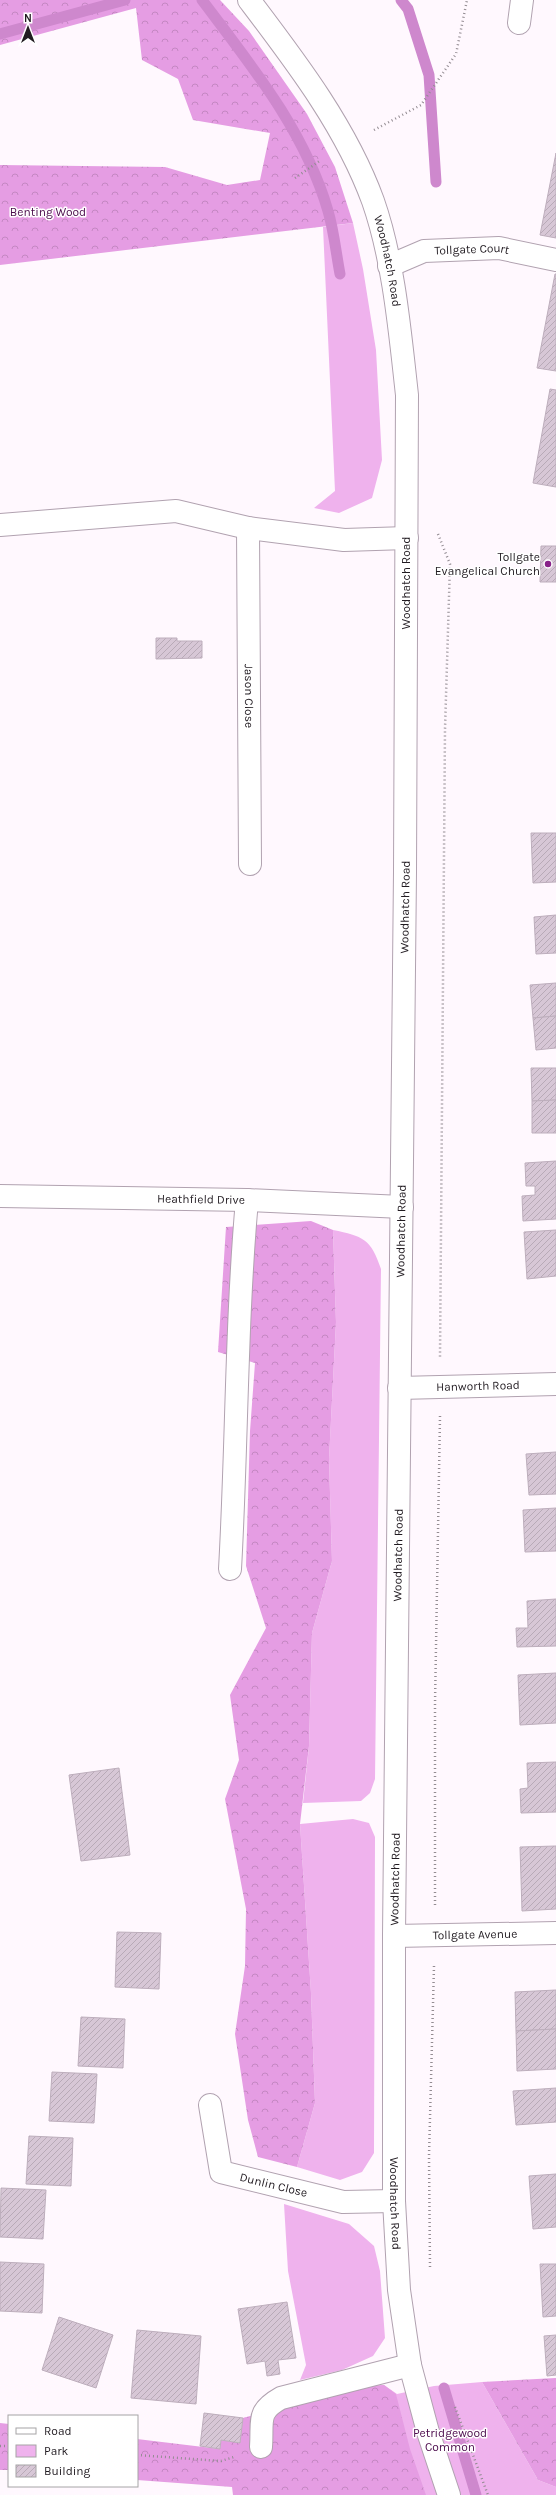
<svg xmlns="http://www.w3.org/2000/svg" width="556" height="2495" viewBox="0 0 556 2495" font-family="Karla,sans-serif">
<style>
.green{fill:#efb2ed}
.forest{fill:url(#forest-crowns)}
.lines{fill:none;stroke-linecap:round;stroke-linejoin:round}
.stream{stroke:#ce88cd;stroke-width:11}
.building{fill:url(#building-hatch);stroke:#bdaebc}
.minor-casing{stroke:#b1a2b0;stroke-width:24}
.major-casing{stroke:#b1a2b0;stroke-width:24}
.path{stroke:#938c92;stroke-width:2.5;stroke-dasharray:1 3;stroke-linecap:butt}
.minor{stroke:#fff;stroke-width:22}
.major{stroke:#fff;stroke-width:22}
.poi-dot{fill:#882289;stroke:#fff;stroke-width:1.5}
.labels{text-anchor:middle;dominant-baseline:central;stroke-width:3;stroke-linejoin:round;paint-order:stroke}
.park-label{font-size:12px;fill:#4b0b4c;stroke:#fff}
.street-label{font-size:12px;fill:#211b21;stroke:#fff}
.poi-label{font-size:12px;fill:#211b21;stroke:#fff;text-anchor:end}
</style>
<defs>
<pattern id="forest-crowns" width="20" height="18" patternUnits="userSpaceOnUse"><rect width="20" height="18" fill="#e59de3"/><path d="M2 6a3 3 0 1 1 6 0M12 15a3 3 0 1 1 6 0" fill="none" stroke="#c487c2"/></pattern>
<pattern id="building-hatch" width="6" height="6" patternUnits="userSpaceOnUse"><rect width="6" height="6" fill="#d7c7d6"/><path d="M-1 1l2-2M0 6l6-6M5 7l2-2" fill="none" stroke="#b8aab7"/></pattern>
</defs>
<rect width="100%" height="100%" fill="#fff8fe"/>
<g class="green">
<polygon points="353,223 363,269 376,350 382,460 372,498 339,513 314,508 335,491 323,227"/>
<path d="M 333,1230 C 363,1236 371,1239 381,1269 L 375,1779 L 370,1793 L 361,1801 L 303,1803 L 309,1746 L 312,1633 L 332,1561 L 329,1459 L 336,1322 Z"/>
<polygon points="353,1819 369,1823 375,1837 374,2153 362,2172 340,2180 297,2167 315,2103 311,1993 300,1824"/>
<polygon points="284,2204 349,2224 374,2246 380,2271 385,2338 373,2356 342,2370 300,2380 306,2365 288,2271"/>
<polygon points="482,2382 538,2480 556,2487 556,2495 233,2495 243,2418 384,2385 397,2394 434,2386"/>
</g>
<g class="forest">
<polygon points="0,0 220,0 249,31 307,114 335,167 353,223 0,265 0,165 165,167 227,185 260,180 270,133 193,120 178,79 142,60 136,8 0,45"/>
<polygon points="311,1221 333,1230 336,1322 329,1459 332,1561 312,1633 309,1746 300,1824 311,1993 315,2103 297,2167 258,2157 248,2120 235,2034 245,1966 246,1909 225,1799 239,1760 230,1695 266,1628 246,1566 250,1431 255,1363 218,1352 226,1227"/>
<polygon points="556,2378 556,2487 538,2480 482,2382"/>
<polygon points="384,2385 396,2394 410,2449 426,2495 233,2495 232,2487 137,2480 137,2439 220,2449 221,2440 240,2443 243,2418 360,2386"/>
<polygon points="0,2423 9,2424 9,2470 0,2470"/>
</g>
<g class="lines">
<g class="stream">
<path d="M 202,0 C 251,65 305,131 328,211 C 334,231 336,253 340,274"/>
<polyline points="401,0 408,9 429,75 436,182"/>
<polyline points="0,34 125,0"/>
<polyline points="444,2388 476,2495"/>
</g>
</g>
<g class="building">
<polygon points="556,153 556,238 540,235"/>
<polygon points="555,274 556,274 556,371 537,368"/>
<polygon points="550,389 556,390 556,487 533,483"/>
<polygon points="541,546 556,546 556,582 540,582"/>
<polygon points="156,638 177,638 177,641 202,641 202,658 156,659"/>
<polygon points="531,833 556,833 556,882 533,883"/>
<polygon points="556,915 556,953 536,954 534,917"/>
<polygon points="556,983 556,1016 533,1018 530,985"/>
<polygon points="556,1016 556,1048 536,1050 533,1018"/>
<polygon points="531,1068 556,1068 556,1100 532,1101"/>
<polygon points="556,1100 556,1133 532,1133 532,1101"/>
<polygon points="556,1161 556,1219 523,1221 522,1196 535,1195 535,1186 526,1186 525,1163"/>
<polygon points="556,1230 556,1276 527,1279 524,1232"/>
<polygon points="556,1452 556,1494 529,1495 526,1454"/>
<polygon points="556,1508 556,1551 525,1552 523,1510"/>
<polygon points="556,1599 556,1646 517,1647 516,1628 528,1628 527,1601"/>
<polygon points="556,1673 556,1723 520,1725 518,1675"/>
<polygon points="556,1762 556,1812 521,1813 520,1789 528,1788 527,1763"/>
<polygon points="119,1768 130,1855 81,1861 69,1775"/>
<polygon points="556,1846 556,1909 522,1911 520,1847"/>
<polygon points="117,1932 161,1933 159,1989 115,1987"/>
<polygon points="556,1990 556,2029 516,2031 515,1992"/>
<polygon points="81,2017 125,2019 123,2068 78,2066"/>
<polygon points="556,2029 556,2069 517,2071 516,2031"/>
<polygon points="52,2072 97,2074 94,2123 49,2121"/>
<polygon points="556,2088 556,2122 516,2125 513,2091"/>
<polygon points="29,2136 73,2138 71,2186 26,2184"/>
<polygon points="556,2174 556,2227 533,2229 529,2176"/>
<polygon points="1,2188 46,2190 43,2239 0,2237"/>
<polygon points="0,2262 44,2264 42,2313 0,2311"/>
<polygon points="540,2264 556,2264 556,2316 543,2317"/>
<polygon points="287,2302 296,2358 278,2360 280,2374 267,2376 265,2361 247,2364 238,2309"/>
<polygon points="59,2317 113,2335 96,2388 42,2370"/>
<polygon points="137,2330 201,2336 196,2404 131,2398"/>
<polygon points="556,2335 556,2375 547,2376 544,2336"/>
<polygon points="204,2413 243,2418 240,2443 221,2440 220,2449 200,2446"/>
</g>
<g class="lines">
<defs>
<g id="minor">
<polyline points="519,23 522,0"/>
<path id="s1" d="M 389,266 L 424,251 L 499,248 L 556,260"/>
<polyline points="0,525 176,511 248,528 344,540 407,538"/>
<path id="s2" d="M 248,528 L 250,864"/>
<path id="s3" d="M 0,1196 L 247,1200 L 402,1207"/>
<path id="s4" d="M 399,1388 L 556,1384"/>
<path d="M 230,1569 C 237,1446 236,1323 247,1200"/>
<path id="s5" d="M 394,1936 L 556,1933"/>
<path id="s6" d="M 210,2105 L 221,2172 L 343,2202 L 394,2201"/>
<path d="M 261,2447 C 263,2420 256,2412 281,2398 L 410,2365"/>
</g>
<g id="major">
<path id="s7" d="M 249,0 C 296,62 346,127 373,201 C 394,261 400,333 407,395 L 405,872 L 394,1936 L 394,2201 L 399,2290 L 410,2365 L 428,2432 L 449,2495"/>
</g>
</defs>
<use href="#minor" class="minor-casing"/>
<use href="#major" class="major-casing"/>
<g class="path">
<polyline points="374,130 421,105 456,54 467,0"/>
<polyline points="295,178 321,160"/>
<polyline points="438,534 450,564 445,729 440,1357"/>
<polyline points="435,1905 435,1704 440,1416"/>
<polyline points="430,2267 429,2156 434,1966"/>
<polyline points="455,2407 488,2495"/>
<polyline points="0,2446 9,2446"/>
<polyline points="137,2455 221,2461 234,2457"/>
</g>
<use href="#minor" class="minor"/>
<use href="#major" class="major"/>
</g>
<circle class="poi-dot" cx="548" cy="564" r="4"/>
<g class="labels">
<g class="park-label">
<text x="48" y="212">Benting Wood</text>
<text x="450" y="2433">Petridgewood<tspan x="450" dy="14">Common</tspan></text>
</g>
<g class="street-label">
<text stroke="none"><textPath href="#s1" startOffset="86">Tollgate Court</textPath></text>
<text stroke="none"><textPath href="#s7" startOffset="299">Woodhatch Road</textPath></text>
<text transform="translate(406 583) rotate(-90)">Woodhatch Road</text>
<text stroke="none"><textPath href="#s2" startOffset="168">Jason Close</textPath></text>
<text transform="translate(405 907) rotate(-89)">Woodhatch Road</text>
<text stroke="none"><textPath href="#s3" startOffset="201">Heathfield Drive</textPath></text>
<text transform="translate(401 1231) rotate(-89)">Woodhatch Road</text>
<text stroke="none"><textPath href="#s4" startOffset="79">Hanworth Road</textPath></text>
<text transform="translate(398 1555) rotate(-89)">Woodhatch Road</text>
<text transform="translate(395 1879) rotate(-89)">Woodhatch Road</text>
<text stroke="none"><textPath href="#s5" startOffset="81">Tollgate Avenue</textPath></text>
<text stroke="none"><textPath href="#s6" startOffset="122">Dunlin Close</textPath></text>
<text stroke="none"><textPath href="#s7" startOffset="2243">Woodhatch Road</textPath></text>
</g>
<g class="poi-label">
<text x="540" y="557">Tollgate<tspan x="540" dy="14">Evangelical Church</tspan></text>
</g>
</g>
<rect x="8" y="2415" width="130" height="72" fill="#ffffff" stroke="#a6a4a6"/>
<rect x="16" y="2428" width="20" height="6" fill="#ffffff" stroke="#a6a4a6"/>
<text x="44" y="2435" font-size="12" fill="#211b21">Road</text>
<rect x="16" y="2445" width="20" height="12" fill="#efb2ed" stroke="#a6a4a6"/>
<text x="44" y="2455" font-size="12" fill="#211b21">Park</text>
<rect x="16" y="2465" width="20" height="12" fill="url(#building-hatch)" stroke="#a6a4a6"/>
<text x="44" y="2475" font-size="12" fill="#211b21">Building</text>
<g transform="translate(28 28)" stroke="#ffffff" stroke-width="3" paint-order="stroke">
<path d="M0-3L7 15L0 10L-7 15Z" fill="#211b21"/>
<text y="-6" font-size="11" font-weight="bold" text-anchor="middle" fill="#211b21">N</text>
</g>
</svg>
